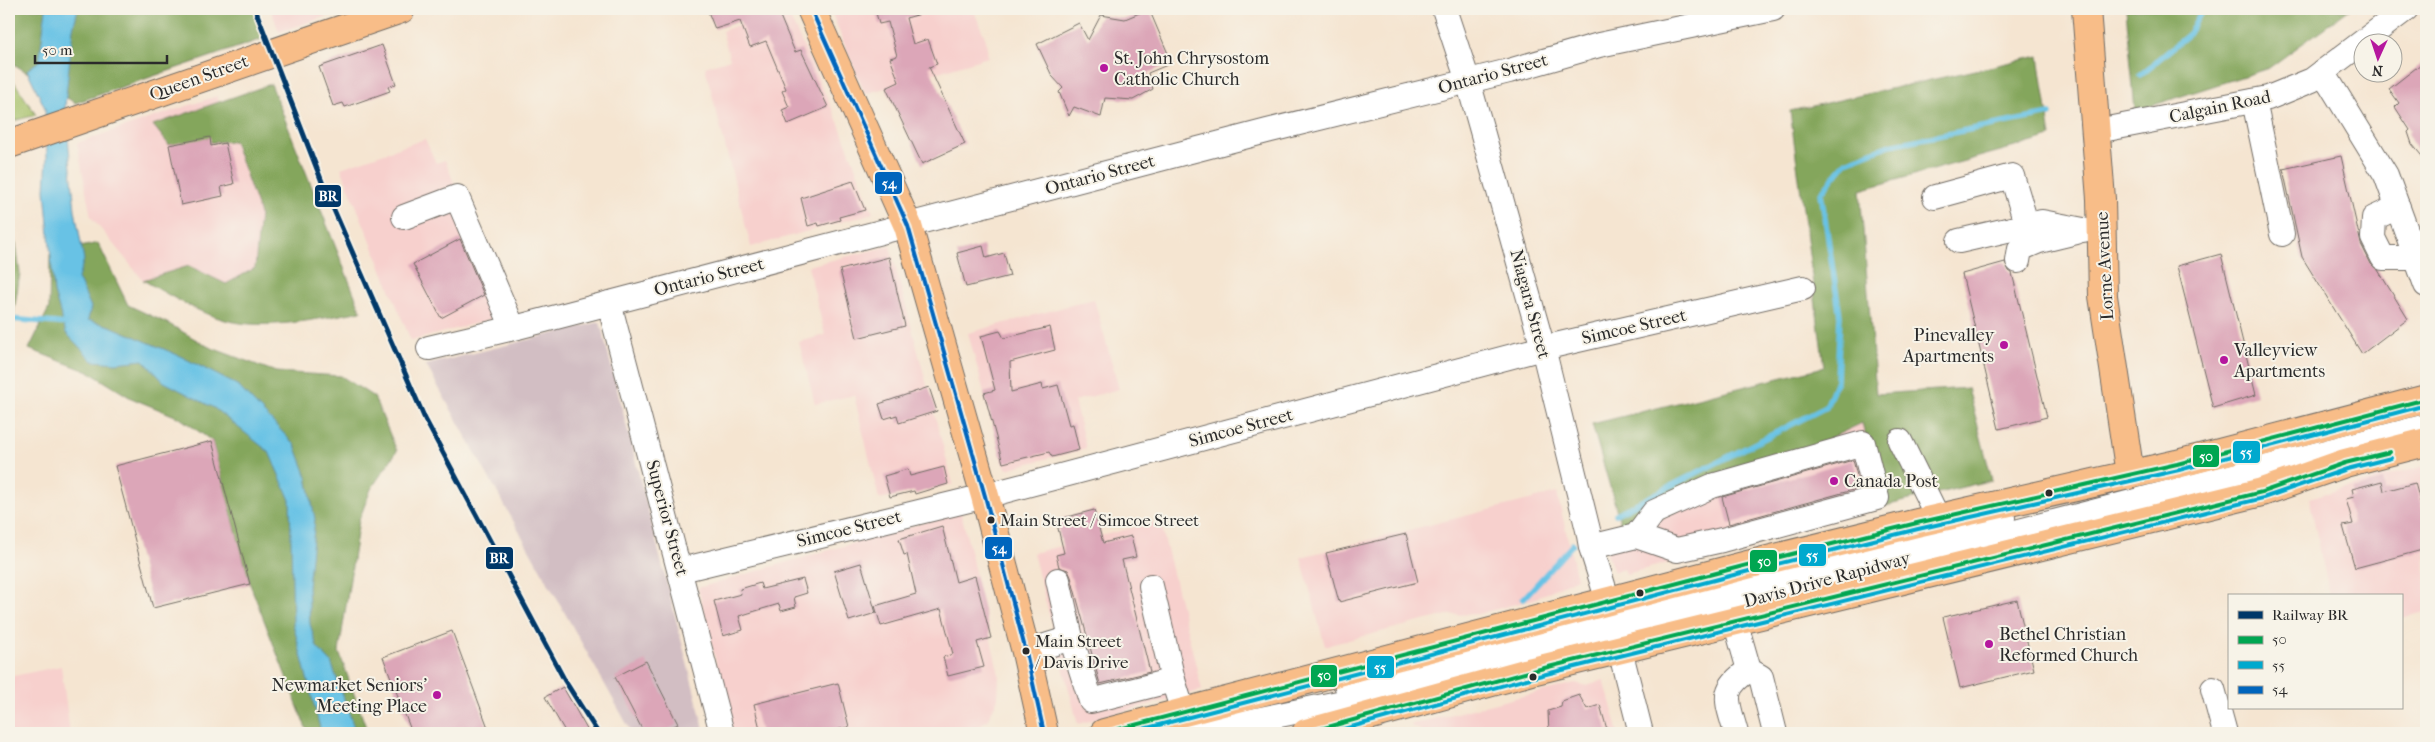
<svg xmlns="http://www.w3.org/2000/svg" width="2435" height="742" viewBox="0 0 2435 742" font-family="'IM FELL French Canon',serif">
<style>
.built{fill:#f7d0cd}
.industrial{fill:#d2bec3}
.green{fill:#a5c067;stroke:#687649}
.forest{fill:#84a65c;stroke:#586844}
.water{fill:#68c2e5;stroke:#4a7688}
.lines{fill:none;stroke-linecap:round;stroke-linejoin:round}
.stream{stroke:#68c2e5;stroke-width:5.5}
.building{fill:#dca6b8}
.minor-casing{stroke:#726c65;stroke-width:26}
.major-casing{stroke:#726c65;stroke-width:30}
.minor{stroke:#fff;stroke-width:24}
.major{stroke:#f8bd88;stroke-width:28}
.bus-1-casing{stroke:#f7f3e8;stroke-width:8}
.bus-2-casing{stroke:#f7f3e8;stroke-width:8}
.bus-3-casing{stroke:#f7f3e8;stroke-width:8}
.bus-1{stroke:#00a651;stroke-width:4}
.bus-2{stroke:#00a9ce;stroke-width:4}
.bus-3{stroke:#0065bd;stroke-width:4}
.rail-1-casing{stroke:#f7f3e8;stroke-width:9}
.rail-1{stroke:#003768;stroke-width:5}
.poi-dot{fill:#b5179e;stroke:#f7f3e8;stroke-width:2}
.bus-dot{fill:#2b2b2b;stroke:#f7f3e8;stroke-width:2}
.labels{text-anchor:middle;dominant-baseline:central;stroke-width:4;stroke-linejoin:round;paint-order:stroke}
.bus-label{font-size:17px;fill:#2b2b2b;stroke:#f7f3e8;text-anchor:start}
.poi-label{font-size:18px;fill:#2b2b2b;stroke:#f7f3e8;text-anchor:start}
.street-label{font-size:18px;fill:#2b2b2b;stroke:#f7f3e8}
.line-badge{stroke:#f7f3e8;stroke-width:2}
.badge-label{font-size:14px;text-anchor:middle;font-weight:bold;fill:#fff}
</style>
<rect width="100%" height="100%" fill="#f7f3e8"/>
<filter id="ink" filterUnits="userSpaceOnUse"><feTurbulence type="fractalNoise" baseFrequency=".02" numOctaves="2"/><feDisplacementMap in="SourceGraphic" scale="10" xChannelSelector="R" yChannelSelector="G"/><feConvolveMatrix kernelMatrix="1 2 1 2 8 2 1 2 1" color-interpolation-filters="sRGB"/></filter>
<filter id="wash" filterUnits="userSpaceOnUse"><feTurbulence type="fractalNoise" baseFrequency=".0096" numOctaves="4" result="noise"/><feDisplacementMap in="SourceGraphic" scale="20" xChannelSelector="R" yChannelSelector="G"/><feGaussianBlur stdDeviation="1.12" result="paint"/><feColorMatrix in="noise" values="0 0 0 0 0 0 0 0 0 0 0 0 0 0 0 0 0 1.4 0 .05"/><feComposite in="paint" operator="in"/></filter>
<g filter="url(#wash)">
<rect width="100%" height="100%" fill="#f5e5d1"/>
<g class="built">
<polygon points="271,9 348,9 279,32"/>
<polygon points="782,9 786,9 839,124 873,213 751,247 705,67 730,59 722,31"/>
<polygon points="830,9 973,9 986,40 988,57 865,94"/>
<polygon points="217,96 260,214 255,268 226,284 189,266 143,280 91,217 77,143"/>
<polygon points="425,139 436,163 445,160 506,315 411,341 341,168"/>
<polygon points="890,246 953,484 879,499 854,395 815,404 799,342 825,335 808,266"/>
<polygon points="1094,299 1119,389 1074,401 1086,448 1007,469 1003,463 968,333"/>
<polygon points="1862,423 1885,506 1626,574 1624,569 1614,572 1603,540 1624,536"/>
<polygon points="2425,466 2426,612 2401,618 2401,596 2330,596 2309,498"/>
<polygon points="1557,493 1577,578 1534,599 1478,614 1447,615 1325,646 1301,557"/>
<polygon points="961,512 999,675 998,698 988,719 975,730 963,733 733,733 698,588"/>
<polygon points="1160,521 1202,690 1078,724 1033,553"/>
<polygon points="61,666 70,733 9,733 9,677"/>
<polygon points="1604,680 1619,733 1421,733 1420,730 1409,725 1575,683 1587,686"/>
</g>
<polygon class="industrial" points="600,322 705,733 632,733 426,365"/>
<polygon class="green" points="9,74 36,115 9,122"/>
<g class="forest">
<polygon points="9,9 255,9 265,38 75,103 9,61"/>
<polygon points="2126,9 2350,9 2269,68 2135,111"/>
<polygon points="2039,56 2051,137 1860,190 1876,394 1968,388 1992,480 1885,506 1862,423 1624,536 1592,424 1824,367 1790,111"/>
<path d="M 271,84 L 361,311 C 321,319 264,331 225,320 C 196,312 169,295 143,280 L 189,266 L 226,284 L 255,268 L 260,214 L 234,141 L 169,145 L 153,125 Z"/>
<polygon points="9,238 16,243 20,273 9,344"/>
<polygon points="98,243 128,305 169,324 209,347 276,372 341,376 374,397 397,451 371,489 359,520 339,652 368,733 308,733 250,584 212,441 180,418 131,398 89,372 29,349 49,308 50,254"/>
</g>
<polygon class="water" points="46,9 78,9 73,29 65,106 75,210 84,260 78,278 91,307 88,320 110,326 180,356 237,385 295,445 307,477 315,519 308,587 310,624 317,647 331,662 356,733 322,733 320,728 293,624 290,500 269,452 214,408 164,382 143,360 116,363 93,361 66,333 54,292 45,190 47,157 45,108 27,70 39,61"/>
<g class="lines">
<g class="stream">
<polyline points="2140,75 2188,35 2203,9"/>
<polyline points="9,319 69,324"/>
<polyline points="1616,514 1826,407 1837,380 1840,316 1821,193 1846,162 1890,145 2050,114"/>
<polyline points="1523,599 1573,544"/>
</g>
</g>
<g id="blocks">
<g class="building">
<polygon points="707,9 777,9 795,52 801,50 828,107 788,124 782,110 789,107 782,91 786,89 766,41 750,47 740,21 715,29"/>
<polygon points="875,9 920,9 921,14 906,18 913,44 928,39 937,64 929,67 965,144 922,164 886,88 899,82 890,58 897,56 888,22 879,24"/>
<polygon points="1149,9 1172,63 1148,73 1153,89 1133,100 1105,98 1101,117 1074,107 1069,116 1059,92 1063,88 1052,76 1037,44 1079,23 1088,40 1101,15 1125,19"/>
<polygon points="382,45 396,84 388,87 390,91 345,107 343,103 333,106 319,67"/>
<polygon points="2421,64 2426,72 2426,161 2412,144 2408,132 2410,130 2395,107 2399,103 2389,89"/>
<polygon points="210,137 211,146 225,143 234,184 221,187 223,196 181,205 169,145"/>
<polygon points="2341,156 2361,244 2371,264 2378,270 2408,319 2362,354 2302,257 2283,169"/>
<polygon points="853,181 865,210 839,217 840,220 819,226 818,223 808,226 801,198"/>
<polygon points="460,239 484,295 441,318 413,264"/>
<polygon points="983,246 986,258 1004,253 1010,276 966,287 957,253"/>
<polygon points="2221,254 2256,395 2213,408 2177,266"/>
<polygon points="889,257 905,326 857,338 840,270"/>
<polygon points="2005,262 2009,271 2012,273 2047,417 1999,429 1962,274"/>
<polygon points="1050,327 1055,350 1010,362 1011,392 1042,384 1043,389 1058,385 1069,425 1073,424 1079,450 1052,457 1049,452 1003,463 984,393 995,390 981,336 1000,331 1004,338"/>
<polygon points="929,387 937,411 899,423 897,415 884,419 879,404"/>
<polygon points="212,441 250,584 153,608 115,466"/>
<polygon points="1853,460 1860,488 1729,524 1722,497"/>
<polygon points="944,467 948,484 915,494 914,491 890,497 884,476 908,469 910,476"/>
<polygon points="2382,481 2384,491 2415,483 2426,523 2426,549 2355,568 2343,526 2353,524 2346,499 2354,497 2352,489"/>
<polygon points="1094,510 1103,543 1131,536 1136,557 1122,560 1150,672 1100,684 1071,577 1068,570 1059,567 1056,555 1064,553 1056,520"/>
<polygon points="942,526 956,582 975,576 991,638 977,642 984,667 948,676 943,657 953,654 941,609 881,626 875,606 916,594 907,554 904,555 899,539"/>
<polygon points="1406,534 1418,582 1339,602 1326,553"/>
<polygon points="861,563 876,613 849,621 834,571"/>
<polygon points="803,579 807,593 794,597 796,607 781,611 779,604 739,616 743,630 723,636 714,601 741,594 740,589 760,583 762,589"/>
<polygon points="2017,600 2034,670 1960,688 1943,617"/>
<polygon points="452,631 490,733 412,733 383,657"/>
<polygon points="646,661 678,724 661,733 644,733 615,677"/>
<polygon points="838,683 849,727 822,733 761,733 754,704"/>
<polygon points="563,687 589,733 566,733 545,697"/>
<polygon points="1579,695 1587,709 1600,705 1608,733 1549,733 1548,711 1561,707 1562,701"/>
</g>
</g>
</g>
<g filter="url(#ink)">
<use href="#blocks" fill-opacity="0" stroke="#726c65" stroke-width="1"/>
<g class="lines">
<defs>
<g id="minor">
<polyline points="1444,9 1468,81 1543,348 1588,530 1591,547 1608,601"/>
<polyline points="2323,72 2386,175 2426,285"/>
<polyline points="2254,101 2282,234"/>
<polyline points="2097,131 2268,98 2312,80 2406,9"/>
<polyline points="1935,197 2012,176 2027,226"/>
<polyline points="2398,207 2374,218 2373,238 2383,258 2417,258"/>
<polyline points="404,217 457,197 513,328"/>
<polyline points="1959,241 2042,222 2083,230"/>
<polyline points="2018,261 2020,249 2039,241 2076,232"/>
<polyline points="609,303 722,733"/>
<polyline points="429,348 518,327 1267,131 1509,71 1599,45 1773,9"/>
<polyline points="1900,441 1938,518"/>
<polyline points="1591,547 1636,536 1677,550 1722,540 1877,498 1863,443 1712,486 1654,512 1636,536"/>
<polyline points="681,570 985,496 1543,348 1803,288"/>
<polyline points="1058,580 1071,638"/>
<polyline points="1151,586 1173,680"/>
<polyline points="1735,621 1749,670 1761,677 1775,733"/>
<polyline points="1620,650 1641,733"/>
<polyline points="1026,652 1071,638 1091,701 1173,680 1183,712"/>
<polyline points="1347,687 1692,594 2003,518"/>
<polyline points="2213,689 2225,733"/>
<polyline points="1193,733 1411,688 2426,426"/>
<path d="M 1736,733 C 1728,702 1718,690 1749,670"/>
</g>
<g id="major">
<polyline points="811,9 908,226 985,496 1026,652 1044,733"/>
<polyline points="2086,9 2101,199 2103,296 2130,474"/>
<polyline points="9,144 401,9"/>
<polyline points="1104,733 1747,565 1917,523 2177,464 2426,399"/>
<polyline points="1306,733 1532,671 2262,492 2345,463 2426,442"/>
</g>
</defs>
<use href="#minor" class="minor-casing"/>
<use href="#major" class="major-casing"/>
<use href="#minor" class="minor"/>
<use href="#major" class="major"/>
<defs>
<g id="bus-1">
<polyline points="1104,733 1747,565 1917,523 2177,464 2426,399"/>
<polyline points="1306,733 1532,671 2262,492 2345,463 2390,452"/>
</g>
<g id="bus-2">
<polyline points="1128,733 1749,571 1918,529 2179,470 2426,405"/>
<polyline points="1329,733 1534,677 2263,498 2347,469 2391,458"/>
</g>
<polyline id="bus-3" points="811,9 908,226 985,496 1026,652 1044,733"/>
</defs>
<use href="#bus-1" class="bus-1-casing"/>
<use href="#bus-2" class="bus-2-casing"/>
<use href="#bus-3" class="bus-3-casing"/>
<use href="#bus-1" class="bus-1"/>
<use href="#bus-2" class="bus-2"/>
<use href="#bus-3" class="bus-3"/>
<defs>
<polyline id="rail-1" points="255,9 324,187 425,419 565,681 598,733"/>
</defs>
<use href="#rail-1" class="rail-1-casing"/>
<use href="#rail-1" class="rail-1"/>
</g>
</g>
<g class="poi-dot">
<circle cx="1104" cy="68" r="5"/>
<circle cx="2004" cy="345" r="5"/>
<circle cx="2224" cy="360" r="5"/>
<circle cx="1834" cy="481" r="5"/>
<circle cx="1989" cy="644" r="5"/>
<circle cx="437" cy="695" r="5"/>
</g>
<g class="bus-dot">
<circle cx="2049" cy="493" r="4.5"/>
<circle cx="991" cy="520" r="4.5"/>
<circle cx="1640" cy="593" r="4.5"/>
<circle cx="1026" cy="651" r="4.5"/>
<circle cx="1533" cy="677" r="4.5"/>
</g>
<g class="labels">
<g class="bus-label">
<text x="1000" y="520">Main Street / Simcoe Street</text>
<text x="1035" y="641">Main Street<tspan x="1035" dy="21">/ Davis Drive</tspan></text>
</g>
<g class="poi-label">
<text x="1114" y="58">St. John Chrysostom<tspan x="1114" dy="21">Catholic Church</tspan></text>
<text x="1994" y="335" text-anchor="end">Pinevalley<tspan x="1994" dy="21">Apartments</tspan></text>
<text x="2234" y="350">Valleyview<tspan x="2234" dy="21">Apartments</tspan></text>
<text x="1844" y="481">Canada Post</text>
<text x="1999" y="634">Bethel Christian<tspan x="1999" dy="21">Reformed Church</tspan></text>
<text x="427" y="685" text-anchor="end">Newmarket Seniors'<tspan x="427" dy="21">Meeting Place</tspan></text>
</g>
<g class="street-label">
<text transform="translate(1493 74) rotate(-15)">Ontario Street</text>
<text transform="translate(199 78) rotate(-20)">Queen Street</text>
<text transform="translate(2220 107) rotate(-12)">Calgain Road</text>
<text transform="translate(1100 175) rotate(-15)">Ontario Street</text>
<text transform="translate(2105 266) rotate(-93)">Lorne Avenue</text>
<text transform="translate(709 277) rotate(-14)">Ontario Street</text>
<text transform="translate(1530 304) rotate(75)">Niagara Street</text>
<text transform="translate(1634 327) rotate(-13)">Simcoe Street</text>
<text transform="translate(1241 428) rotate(-15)">Simcoe Street</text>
<text transform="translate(667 518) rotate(75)">Superior Street</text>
<text transform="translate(849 529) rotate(-14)">Simcoe Street</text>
<text transform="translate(1827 580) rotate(-15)">Davis Drive Rapidway</text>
</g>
</g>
<g class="line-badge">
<rect x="874" y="171" width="29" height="24" rx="5" fill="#0065bd"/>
<rect x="314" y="184" width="28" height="24" rx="5" fill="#003768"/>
<rect x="2232" y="440" width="29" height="24" rx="5" fill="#00a9ce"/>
<rect x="2192" y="444" width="28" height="24" rx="5" fill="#00a651"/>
<rect x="984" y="536" width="29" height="24" rx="5" fill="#0065bd"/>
<rect x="1798" y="543" width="29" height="24" rx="5" fill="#00a9ce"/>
<rect x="485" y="546" width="29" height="24" rx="5" fill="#003768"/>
<rect x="1749" y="549" width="29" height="24" rx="5" fill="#00a651"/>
<rect x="1366" y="655" width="29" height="24" rx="5" fill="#00a9ce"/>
<rect x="1310" y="664" width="28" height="24" rx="5" fill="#00a651"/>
</g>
<g class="badge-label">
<text x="889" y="188">54</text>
<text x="328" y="201">BR</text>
<text x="2246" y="457">55</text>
<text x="2206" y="461">50</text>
<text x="999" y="553">54</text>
<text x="1812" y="560">55</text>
<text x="499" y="563">BR</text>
<text x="1764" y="566">50</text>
<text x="1380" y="672">55</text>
<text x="1324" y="680">50</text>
</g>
<rect width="2435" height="742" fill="none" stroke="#f7f3e8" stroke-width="30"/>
<rect x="2228" y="594" width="175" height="115" fill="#f7f3e8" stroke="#a5a39c"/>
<rect x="2238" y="611" width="25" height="8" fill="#003768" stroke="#a5a39c"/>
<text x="2272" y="620" font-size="15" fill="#2b2b2b">Railway BR</text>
<rect x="2238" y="636" width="25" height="8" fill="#00a651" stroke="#a5a39c"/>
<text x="2272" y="644" font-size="15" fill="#2b2b2b">50</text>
<rect x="2238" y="661" width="25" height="8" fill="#00a9ce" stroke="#a5a39c"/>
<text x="2272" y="670" font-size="15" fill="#2b2b2b">55</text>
<rect x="2238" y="686" width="25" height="8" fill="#0065bd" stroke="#a5a39c"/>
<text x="2272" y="694" font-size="15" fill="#2b2b2b">54</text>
<g transform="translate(2378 58) rotate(183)"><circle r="24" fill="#f7f3e8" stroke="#a5a39c"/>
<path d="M0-4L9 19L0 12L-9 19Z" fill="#b5179e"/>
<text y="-8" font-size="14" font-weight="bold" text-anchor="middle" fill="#2b2b2b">N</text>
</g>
<path d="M35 55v8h132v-8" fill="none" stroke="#2b2b2b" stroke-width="2.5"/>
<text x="42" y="55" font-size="15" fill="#2b2b2b" stroke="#f7f3e8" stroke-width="4" paint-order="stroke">50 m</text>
</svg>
